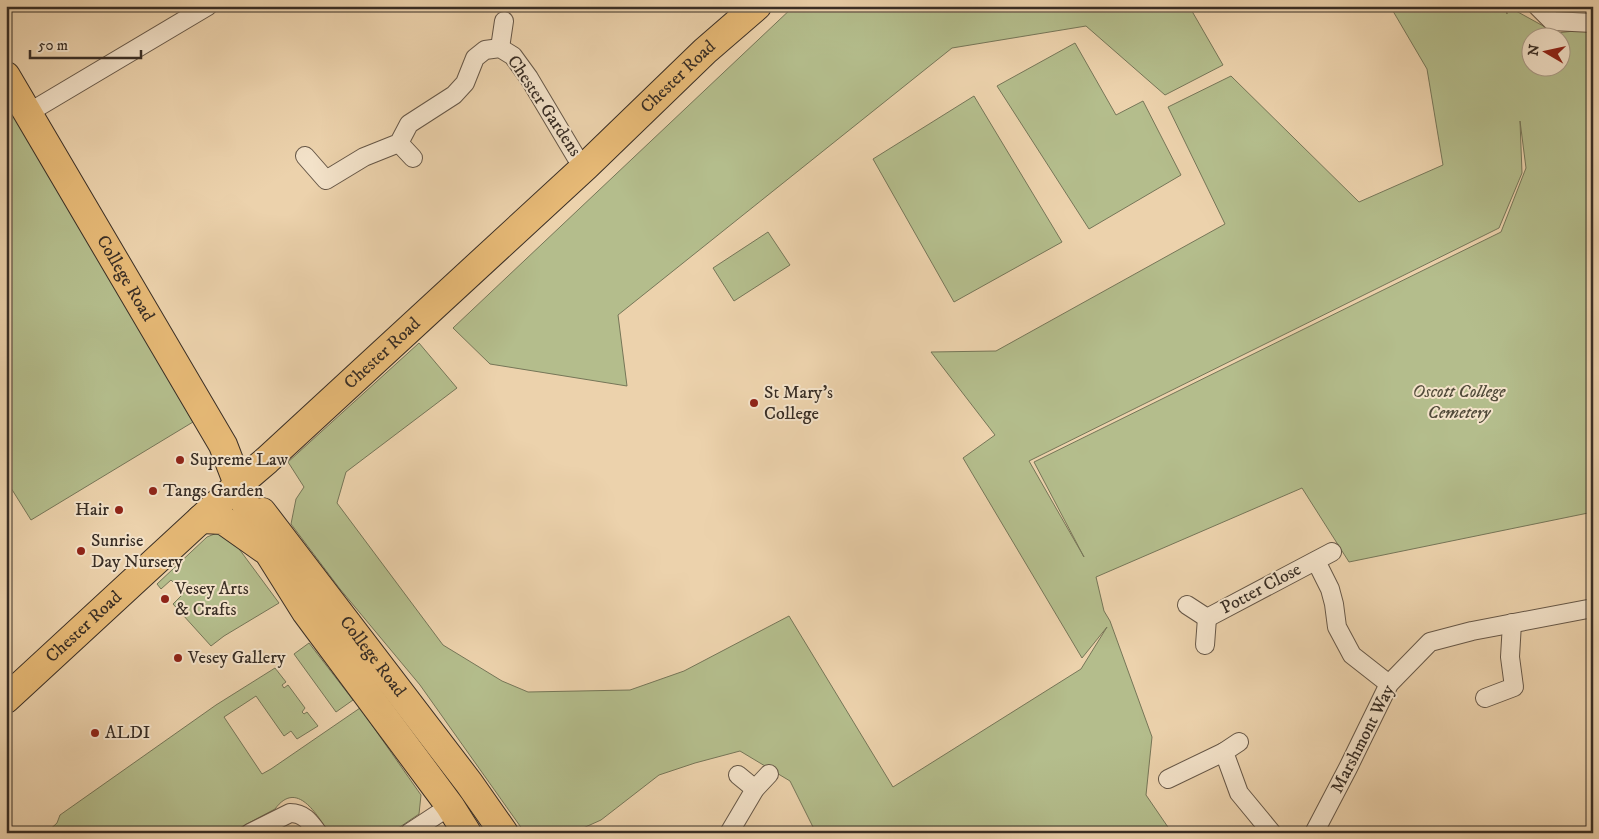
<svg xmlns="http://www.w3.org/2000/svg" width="1599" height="839" viewBox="0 0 1599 839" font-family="'IM FELL DW Pica',serif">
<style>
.green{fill:#b4bd8c;stroke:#767658;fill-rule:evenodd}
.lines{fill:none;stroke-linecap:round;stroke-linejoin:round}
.minor-casing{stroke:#665747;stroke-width:20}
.primary-casing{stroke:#392e25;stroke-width:30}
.trunk-casing{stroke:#392e25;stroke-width:30}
.minor{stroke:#f3e2c9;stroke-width:18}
.primary{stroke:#e6b976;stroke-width:28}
.trunk{stroke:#e6b976;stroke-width:28}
.poi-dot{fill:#8f2418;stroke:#f3e2c9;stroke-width:2}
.labels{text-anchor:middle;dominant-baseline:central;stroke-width:4;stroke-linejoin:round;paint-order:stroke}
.street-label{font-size:18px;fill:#392e25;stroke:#f3e2c9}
.park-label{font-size:18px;font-style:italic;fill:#524b3a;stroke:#f3e2c9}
.poi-label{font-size:18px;fill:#392e25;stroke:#f3e2c9;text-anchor:start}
</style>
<rect width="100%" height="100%" fill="#ecd2ac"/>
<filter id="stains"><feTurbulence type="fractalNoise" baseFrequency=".004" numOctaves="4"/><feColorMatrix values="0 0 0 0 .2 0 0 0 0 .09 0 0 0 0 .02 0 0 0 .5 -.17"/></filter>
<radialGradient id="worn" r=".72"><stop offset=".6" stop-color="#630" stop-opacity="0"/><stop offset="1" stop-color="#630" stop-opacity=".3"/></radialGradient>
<g class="green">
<polygon points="794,6 1189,6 1223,65 1165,95 1086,26 952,48 618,315 627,386 490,364 453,328"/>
<path d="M 1390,6 L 1504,6 L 1507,14 L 1507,6 L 1556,33 L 1593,29 L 1593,512 L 1349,562 L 1302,488 L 1096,577 L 1104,611 L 1110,621 L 1152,737 L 1146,795 L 1172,833 L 816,833 L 790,781 L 740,751 L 695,763 L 659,775 L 601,820 L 572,833 L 525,833 L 420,685 L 340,589 L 291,524 L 296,499 L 304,487 L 288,462 L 419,343 L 457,388 L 346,472 L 337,503 L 443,645 L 502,681 L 528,692 L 630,690 L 684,671 L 789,616 L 893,787 L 1081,669 L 1107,627 L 1082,658 L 963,458 L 995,435 L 931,352 L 996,351 L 1225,224 L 1168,107 L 1231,76 L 1359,202 L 1443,165 L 1427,69 ZM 1532,38 L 1562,38 L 1562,68 L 1532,68 ZM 1520,121 L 1526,168 L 1501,232 L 1034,462 L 1084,557 L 1029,461 L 1499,228 L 1522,173 Z"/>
<polygon points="1075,43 1116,115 1143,101 1181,175 1089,229 997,86"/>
<polygon points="974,96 1062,242 954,302 873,159"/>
<polygon points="6,99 193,422 31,520 6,480"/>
<polygon points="768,232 790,265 734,301 713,268"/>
<polygon points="217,533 231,538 279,603 224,636 211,646 173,604 184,593 171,580 161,589 157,584 207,537"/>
<polygon points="309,643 353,700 336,712 294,654"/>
<path d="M 275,668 L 286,682 L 282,685 L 284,688 L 288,685 L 305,708 L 302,712 L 304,714 L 307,712 L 318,726 L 297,739 L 291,731 L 284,736 L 256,696 L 224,717 L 262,774 L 271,769 L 360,708 L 421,795 L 419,814 L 391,833 L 329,833 C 317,815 297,779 275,809 L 230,833 L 46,833 L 57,823 L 60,815 L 216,705 Z"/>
</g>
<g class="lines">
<defs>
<g id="minor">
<polyline points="1537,6 1552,21 1593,23"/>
<polyline points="500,48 504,21"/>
<polyline points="28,113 208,6"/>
<polyline points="399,143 413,158"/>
<polyline points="305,156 326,180 364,157 399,143 409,124 454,95 465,83 475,58 485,50 500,48 513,56 529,78 576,157 586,166"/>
<polyline points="1316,561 1330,589 1334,604 1337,627 1352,655 1389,684"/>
<polyline points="1187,605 1207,618 1332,552"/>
<polyline points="1205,645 1207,618"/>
<polyline points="1485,698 1514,687 1510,657 1512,623"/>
<polyline points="1239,742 1224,752 1239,793 1272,833"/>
<polyline points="738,775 755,789"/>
<polyline points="1168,779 1224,752"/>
<path d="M 250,833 L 290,813 C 304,813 310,822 318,833"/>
<polyline points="409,833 450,806"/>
<polyline points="729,833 755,789 769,774"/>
<polyline points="1314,833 1348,768 1389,684 1430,642 1472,631 1593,608"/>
</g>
<g id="primary">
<path id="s1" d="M 6,76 L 223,445 L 253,523 L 269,553 L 306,612 L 450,806 L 467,833"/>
<path id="s2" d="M 262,512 L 469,783 L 504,833"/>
<polyline points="201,519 223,520 264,549"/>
</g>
<g id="trunk">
<path id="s3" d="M 6,699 L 239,484 L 267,460 L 586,166 L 705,51 L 757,6"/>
</g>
</defs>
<use href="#minor" class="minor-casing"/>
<use href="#primary" class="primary-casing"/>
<use href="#trunk" class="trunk-casing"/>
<use href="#minor" class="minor"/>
<use href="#primary" class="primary"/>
<use href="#trunk" class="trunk"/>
</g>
<g class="poi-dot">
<circle cx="754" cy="403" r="5"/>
<circle cx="180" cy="460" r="5"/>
<circle cx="153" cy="491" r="5"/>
<circle cx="119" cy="510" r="5"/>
<circle cx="81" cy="551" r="5"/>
<circle cx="165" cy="599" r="5"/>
<circle cx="178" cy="658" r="5"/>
<circle cx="95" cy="733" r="5"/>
</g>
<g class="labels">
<g class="street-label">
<text stroke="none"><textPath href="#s3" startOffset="916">Chester Road</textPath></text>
<text transform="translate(544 106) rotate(56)">Chester Gardens</text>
<text stroke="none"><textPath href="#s1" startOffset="235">College Road</textPath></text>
<text stroke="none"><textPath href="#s3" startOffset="511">Chester Road</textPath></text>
<text transform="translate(1261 589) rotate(-28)">Potter Close</text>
<text stroke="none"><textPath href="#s3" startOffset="106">Chester Road</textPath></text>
<text stroke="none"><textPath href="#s2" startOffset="182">College Road</textPath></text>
<text transform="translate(1363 739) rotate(-63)">Marshmont Way</text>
</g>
<g class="park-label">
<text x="1459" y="392">Oscott College<tspan x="1459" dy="21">Cemetery</tspan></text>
</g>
<g class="poi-label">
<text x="764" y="393">St Mary's<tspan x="764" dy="21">College</tspan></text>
<text x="190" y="460">Supreme Law</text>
<text x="163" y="491">Tangs Garden</text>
<text x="109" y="510" text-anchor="end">Hair</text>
<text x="91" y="541">Sunrise<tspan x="91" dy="21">Day Nursery</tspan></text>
<text x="175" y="589">Vesey Arts<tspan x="175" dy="21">&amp; Crafts</tspan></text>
<text x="188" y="658">Vesey Gallery</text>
<text x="105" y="733">ALDI</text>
</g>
</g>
<rect width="1599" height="839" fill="none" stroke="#ecd2ac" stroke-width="25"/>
<rect x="8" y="8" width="1584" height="824" fill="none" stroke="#392e25" stroke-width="2.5"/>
<rect x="12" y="12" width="1574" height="814" fill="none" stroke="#392e25"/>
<g transform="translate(1546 52) rotate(279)"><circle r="24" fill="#f3e2c9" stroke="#a99a87"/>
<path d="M0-4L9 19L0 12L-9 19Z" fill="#8f2418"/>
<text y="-8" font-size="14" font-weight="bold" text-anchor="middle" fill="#392e25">N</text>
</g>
<path d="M30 50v8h111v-8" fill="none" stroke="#392e25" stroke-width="2.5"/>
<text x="38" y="50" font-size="15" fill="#392e25" stroke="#f3e2c9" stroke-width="4" paint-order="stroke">50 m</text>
<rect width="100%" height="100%" filter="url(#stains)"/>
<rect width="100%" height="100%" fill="url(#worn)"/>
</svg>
